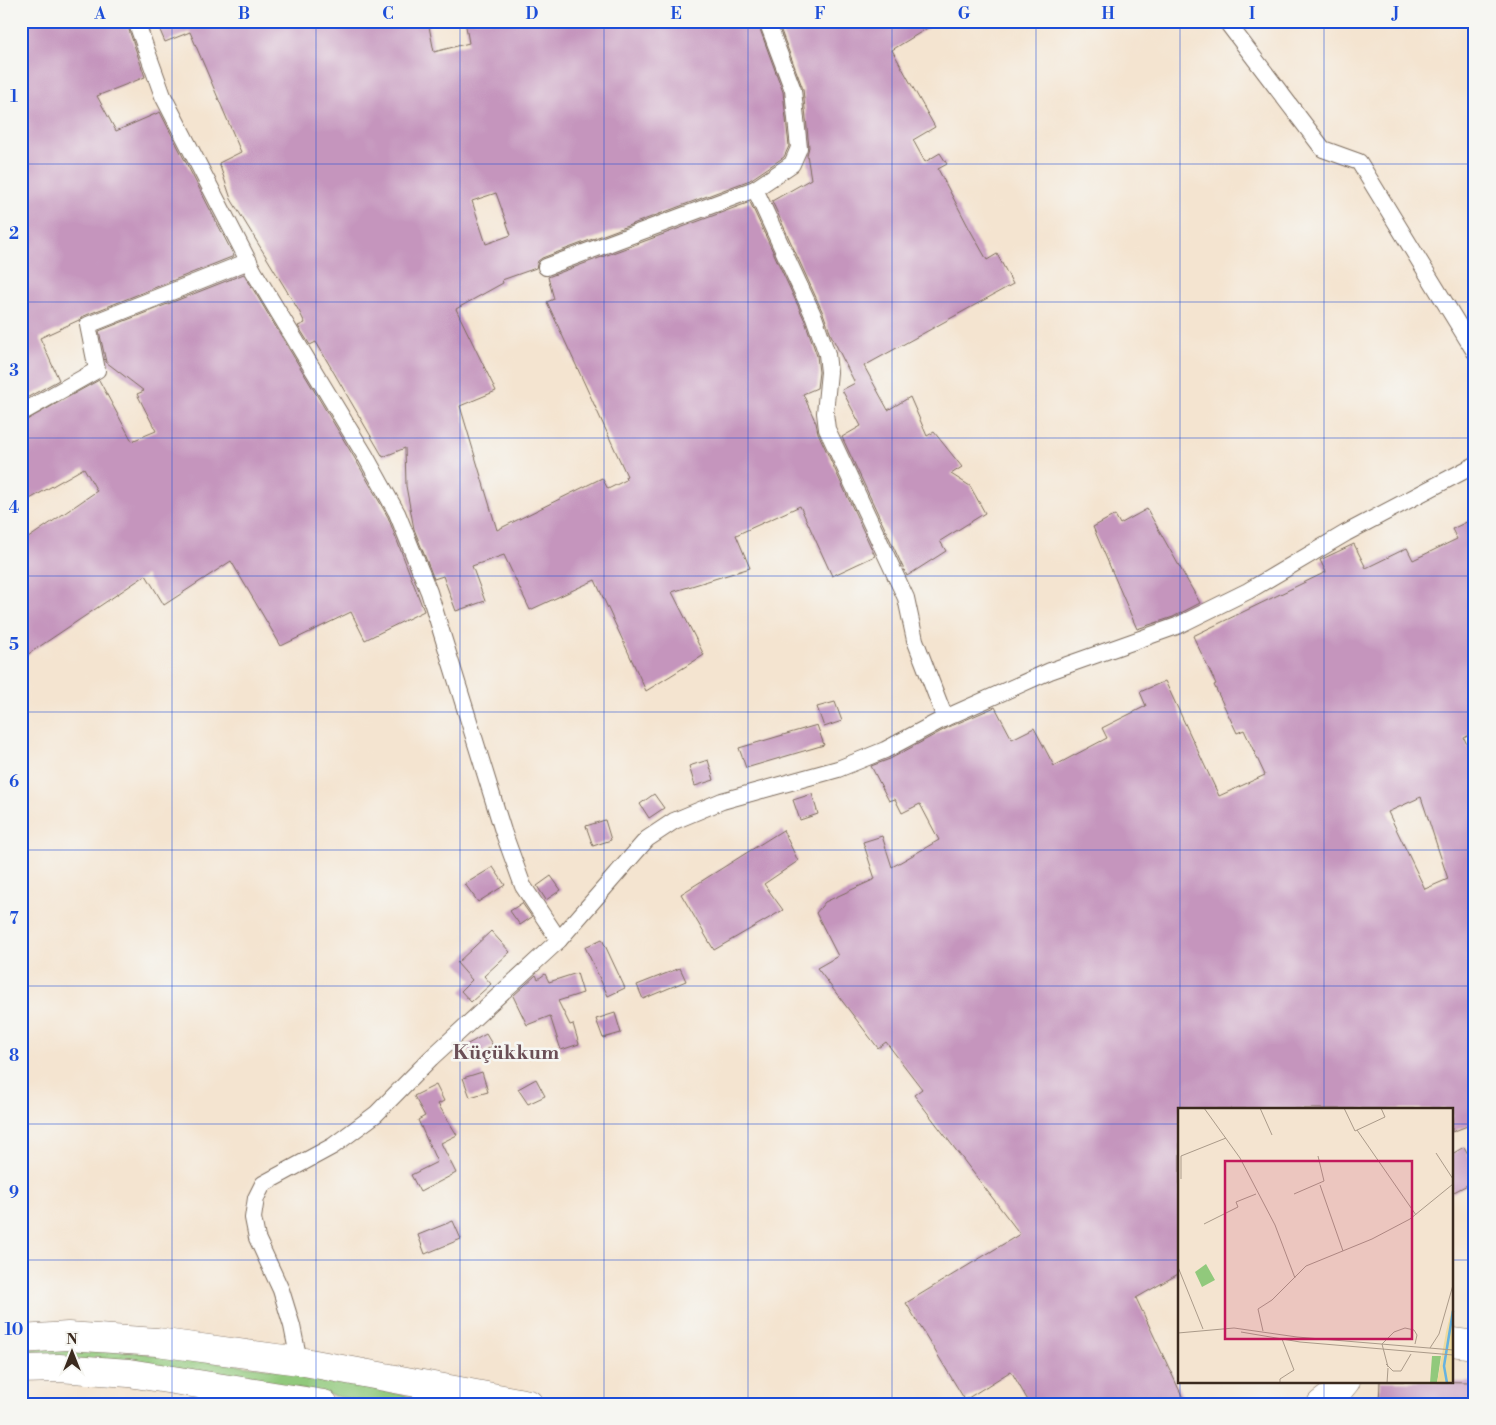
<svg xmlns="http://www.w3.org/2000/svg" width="1496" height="1425" viewBox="0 0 1496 1425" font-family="'Libre Bodoni',serif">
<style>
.green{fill:#91c97c;stroke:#667a4d}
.building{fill:#c595bd;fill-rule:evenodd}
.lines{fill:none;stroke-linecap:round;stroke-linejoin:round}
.minor-casing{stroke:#7c6b5c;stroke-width:18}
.trunk-casing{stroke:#7c6b5c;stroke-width:29}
.minor{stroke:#fff;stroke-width:16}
.trunk{stroke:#fff;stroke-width:28}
.grid{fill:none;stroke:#1d4ed8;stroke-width:1;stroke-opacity:0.55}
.labels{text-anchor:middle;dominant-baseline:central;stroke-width:5;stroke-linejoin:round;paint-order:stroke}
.district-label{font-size:20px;font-weight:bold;fill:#6b4f56;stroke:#f6f6f2}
.inset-river{fill:none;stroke:#67b3e0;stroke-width:2.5}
.inset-road{fill:none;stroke:#aa9a89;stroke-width:1}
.view{fill:#c2185b;fill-opacity:0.15;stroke:#c2185b;stroke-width:2.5}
.inset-edge{fill:none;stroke:#3b2a1e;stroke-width:2.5}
.neatline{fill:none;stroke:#1d4ed8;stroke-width:2}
.grid-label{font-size:16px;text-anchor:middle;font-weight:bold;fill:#1d4ed8}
</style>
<rect width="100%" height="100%" fill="#f6f6f2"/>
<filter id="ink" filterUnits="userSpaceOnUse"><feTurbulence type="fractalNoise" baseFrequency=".02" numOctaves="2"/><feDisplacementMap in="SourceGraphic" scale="10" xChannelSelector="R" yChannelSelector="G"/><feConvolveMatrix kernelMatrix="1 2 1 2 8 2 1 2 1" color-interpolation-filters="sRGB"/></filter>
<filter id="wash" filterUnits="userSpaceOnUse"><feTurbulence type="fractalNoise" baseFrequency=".0096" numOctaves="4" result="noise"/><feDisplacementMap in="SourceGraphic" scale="20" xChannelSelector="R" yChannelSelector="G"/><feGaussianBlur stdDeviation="1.12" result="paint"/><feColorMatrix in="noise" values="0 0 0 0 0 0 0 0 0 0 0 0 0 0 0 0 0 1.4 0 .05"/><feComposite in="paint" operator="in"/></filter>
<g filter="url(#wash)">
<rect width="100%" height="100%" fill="#f4e4d0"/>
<polygon class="green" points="21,1348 117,1350 291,1371 447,1404 376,1404 288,1387 21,1361"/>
<g id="blocks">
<g class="building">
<polygon points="32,21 126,21 145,77 97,96 116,131 160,112 234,256 84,316 79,320 40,338 59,380 21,401 21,26"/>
<path d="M 156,21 L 428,21 L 434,52 L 469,43 L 465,21 L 757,21 L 783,92 L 789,146 L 784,157 L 750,180 L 542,258 L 538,261 L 536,268 L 502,280 L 503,283 L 456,309 L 496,391 L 460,406 L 497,530 L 602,478 L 608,489 L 626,480 L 625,477 L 627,476 L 547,302 L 554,299 L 548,277 L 750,202 L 805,321 L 817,356 L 819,372 L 817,388 L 803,394 L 816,423 L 818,433 L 875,556 L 832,576 L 800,506 L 736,535 L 750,568 L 672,592 L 704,655 L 646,691 L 595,580 L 530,610 L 504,555 L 472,566 L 485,601 L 456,611 L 443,576 L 434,579 L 414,529 L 406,486 L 405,448 L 383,457 L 316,342 L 310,345 L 298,326 L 305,323 L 299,311 L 231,199 L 219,163 L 241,152 L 190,32 L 165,42 ZM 496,193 L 511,235 L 486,244 L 472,201 Z"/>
<polygon points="793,21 939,21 892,50 935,127 913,140 925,162 940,153 947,164 938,169 969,228 987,260 997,254 1013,284 864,366 888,410 910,397 927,436 934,432 962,467 951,474 970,486 985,513 940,541 946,551 907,576 842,437 861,426 842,390 855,383 831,335 823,313 772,201 811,179 807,155 809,147 803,89 780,28"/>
<polygon points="244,274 357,462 388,517 424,611 365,640 351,612 281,646 231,561 164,605 146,575 21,659 21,543 97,491 84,468 21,504 21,423 99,380 132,441 156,431 137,394 144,391 106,362 99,331"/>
<polygon points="1147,509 1200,603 1173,617 1137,629 1093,527 1115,515 1120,524"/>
<path d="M 1475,518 L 1475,732 L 1464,738 L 1475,762 L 1475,1123 L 1452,1132 L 1452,1109 L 1180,1109 L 1180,1273 L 1136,1298 L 1184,1400 L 1176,1404 L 1030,1404 L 1011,1371 L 965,1400 L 906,1303 L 1020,1234 L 914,1095 L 922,1089 L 886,1042 L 878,1048 L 817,968 L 838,956 L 816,913 L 825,902 L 875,879 L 863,842 L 882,836 L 892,867 L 939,840 L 920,804 L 902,813 L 895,799 L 889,801 L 871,766 L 890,759 L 949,727 L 995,707 L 1012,739 L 1034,728 L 1054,766 L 1107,738 L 1102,728 L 1146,706 L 1140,692 L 1165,681 L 1219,796 L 1265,775 L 1244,730 L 1237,733 L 1214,685 L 1216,684 L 1193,636 L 1326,572 L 1320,560 L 1354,544 L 1366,568 L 1407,548 L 1413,560 L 1457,539 L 1452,529 ZM 1421,797 L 1448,879 L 1425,889 L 1388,812 Z"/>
<polygon points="835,702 842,721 824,727 817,707"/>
<polygon points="817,725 824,745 746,768 739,748"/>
<polygon points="708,760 714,780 695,786 689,766"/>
<polygon points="654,794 664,808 649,818 640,804"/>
<polygon points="812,794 818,814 800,820 793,800"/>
<polygon points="605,820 611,840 593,846 586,826"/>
<polygon points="783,830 798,861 764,884 783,910 714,950 681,894"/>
<polygon points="493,867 505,885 478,902 465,884"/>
<polygon points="551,876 561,890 546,900 537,886"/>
<polygon points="522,903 532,917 520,925 510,911"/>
<polygon points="491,931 510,952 484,976 491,984 471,1002 461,991 472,980 457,963"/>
<polygon points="602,939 625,988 608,996 585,947"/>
<polygon points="680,968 686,981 643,999 637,985"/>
<polygon points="577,973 583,993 558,1001 570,1025 573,1024 579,1044 561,1050 550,1016 527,1025 513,996 536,975 538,979 545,974 549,982"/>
<polygon points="615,1013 621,1033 603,1038 596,1019"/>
<polygon points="486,1034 493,1046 472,1057 466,1045"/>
<polygon points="482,1072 488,1092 470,1097 463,1078"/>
<polygon points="536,1079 545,1096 528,1104 518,1089"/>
<polygon points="436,1085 444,1101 438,1104 457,1135 441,1143 456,1173 420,1192 411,1175 437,1162 418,1120 425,1116 414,1096"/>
<polygon points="1464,1147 1475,1166 1475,1181 1452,1193 1452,1154"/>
<polygon points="453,1221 461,1239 425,1254 418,1235"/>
<polygon points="1380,1381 1475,1382 1475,1404 1379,1404"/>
</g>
</g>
</g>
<g filter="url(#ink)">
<use href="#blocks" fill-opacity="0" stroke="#7c6b5c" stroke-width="1"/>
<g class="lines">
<defs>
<g id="minor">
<polyline points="136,21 163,96 254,272 366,457 397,513 429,592 503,831 523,886 559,940"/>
<polyline points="1226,21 1323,149 1359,162 1475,352"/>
<polyline points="755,189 814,317 827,354 829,372 825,413 827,429 906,598 915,640 945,718"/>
<polyline points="546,267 755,189 792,164 799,148 793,90 767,21"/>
<polyline points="21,413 97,370 88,325 249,261"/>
<polyline points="299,1361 292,1326 281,1290 257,1238 253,1218 256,1198 263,1184 333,1146 376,1114 431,1058 559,940 647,839 674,821 722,801 838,769 885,750 945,718 1050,671 1177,626 1248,591 1346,533 1475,465"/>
</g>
<g id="trunk">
<polyline points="21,1339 68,1336 157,1342 299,1361 529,1404"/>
<polyline points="1452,1342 1475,1345"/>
<polyline points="21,1369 59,1368 129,1373 324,1404"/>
<polyline points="1321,1404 1338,1391 1346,1381"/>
</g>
</defs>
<use href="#minor" class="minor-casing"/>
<use href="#trunk" class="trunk-casing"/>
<use href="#minor" class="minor"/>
<use href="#trunk" class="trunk"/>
</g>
</g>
<path class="grid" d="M 172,21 L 172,1404M 316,21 L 316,1404M 460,21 L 460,1404M 604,21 L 604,1404M 748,21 L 748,1404M 892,21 L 892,1404M 1036,21 L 1036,1404M 1180,21 L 1180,1109M 1324,21 L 1324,1109M 21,164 L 1475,164M 21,302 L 1475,302M 21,438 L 1475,438M 21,576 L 1475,576M 21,712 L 1475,712M 21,850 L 1475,850M 21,986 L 1475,986M 21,1124 L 1180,1124M 1452,1124 L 1475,1124M 21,1260 L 1180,1260M 1452,1260 L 1475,1260M 1180,1381 L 1180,1404M 1324,1381 L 1324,1404"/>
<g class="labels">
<g class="district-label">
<text x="506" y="1053">Küçükkum</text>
</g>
</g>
<g transform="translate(1178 1108)">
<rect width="275" height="275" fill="#f4e4d0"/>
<path d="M 28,156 L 37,172 L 24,179 L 17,164 ZM 254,248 L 263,248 L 259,275 L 252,275 Z" fill="#91c97c"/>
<path d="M 275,197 L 275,275 L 259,275 L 268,224 Z" fill="#eeda9e"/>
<path class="inset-river" d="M 269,275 L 266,258 L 275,203"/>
<path class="inset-road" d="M 26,0 L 62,50 L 97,117 L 117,170M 82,0 L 94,27M 166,0 L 177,23 L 207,9 L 203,0M 179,22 L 238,107M 258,45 L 275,71M 3,71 L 3,48 L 48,30M 142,77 L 165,143M 116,86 L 146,73 L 140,48M 26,116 L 60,99 L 58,94 L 78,86M 0,159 L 25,221M 85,223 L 80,201 L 94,192 L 128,158 L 194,131 L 232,111 L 275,76M 63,224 L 122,234 L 275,247M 0,225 L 56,220 L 119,229 L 275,242M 252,240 L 261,226 L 275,177M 208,256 L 215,263 L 223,263 L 233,246M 210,259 L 204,236 L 216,224 L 227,220 L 236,222 L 239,227 L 237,236M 102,275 L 102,271 L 116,262 L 104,231M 209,275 L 210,260"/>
<path class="view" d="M 47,53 L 234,53 L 234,231 L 47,231 Z"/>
<rect width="275" height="275" class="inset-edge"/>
</g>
<rect width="1496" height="1425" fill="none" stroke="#f6f6f2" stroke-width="55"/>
<g transform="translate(72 1352)" stroke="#f6f6f2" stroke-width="4" paint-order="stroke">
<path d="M0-4L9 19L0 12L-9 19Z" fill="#3b2a1e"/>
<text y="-8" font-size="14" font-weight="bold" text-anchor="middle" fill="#3b2a1e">N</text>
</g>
<rect x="28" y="28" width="1440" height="1370" class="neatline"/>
<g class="grid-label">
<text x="100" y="19">A</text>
<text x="244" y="19">B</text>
<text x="388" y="19">C</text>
<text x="532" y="19">D</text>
<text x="676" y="19">E</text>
<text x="820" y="19">F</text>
<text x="964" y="19">G</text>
<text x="1108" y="19">H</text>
<text x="1252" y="19">I</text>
<text x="1396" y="19">J</text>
<text x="14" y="102">1</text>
<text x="14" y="239">2</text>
<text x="14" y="376">3</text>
<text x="14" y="513">4</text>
<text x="14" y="650">5</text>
<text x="14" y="787">6</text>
<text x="14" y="924">7</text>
<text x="14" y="1061">8</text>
<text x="14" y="1198">9</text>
<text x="14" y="1335">10</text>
</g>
</svg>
